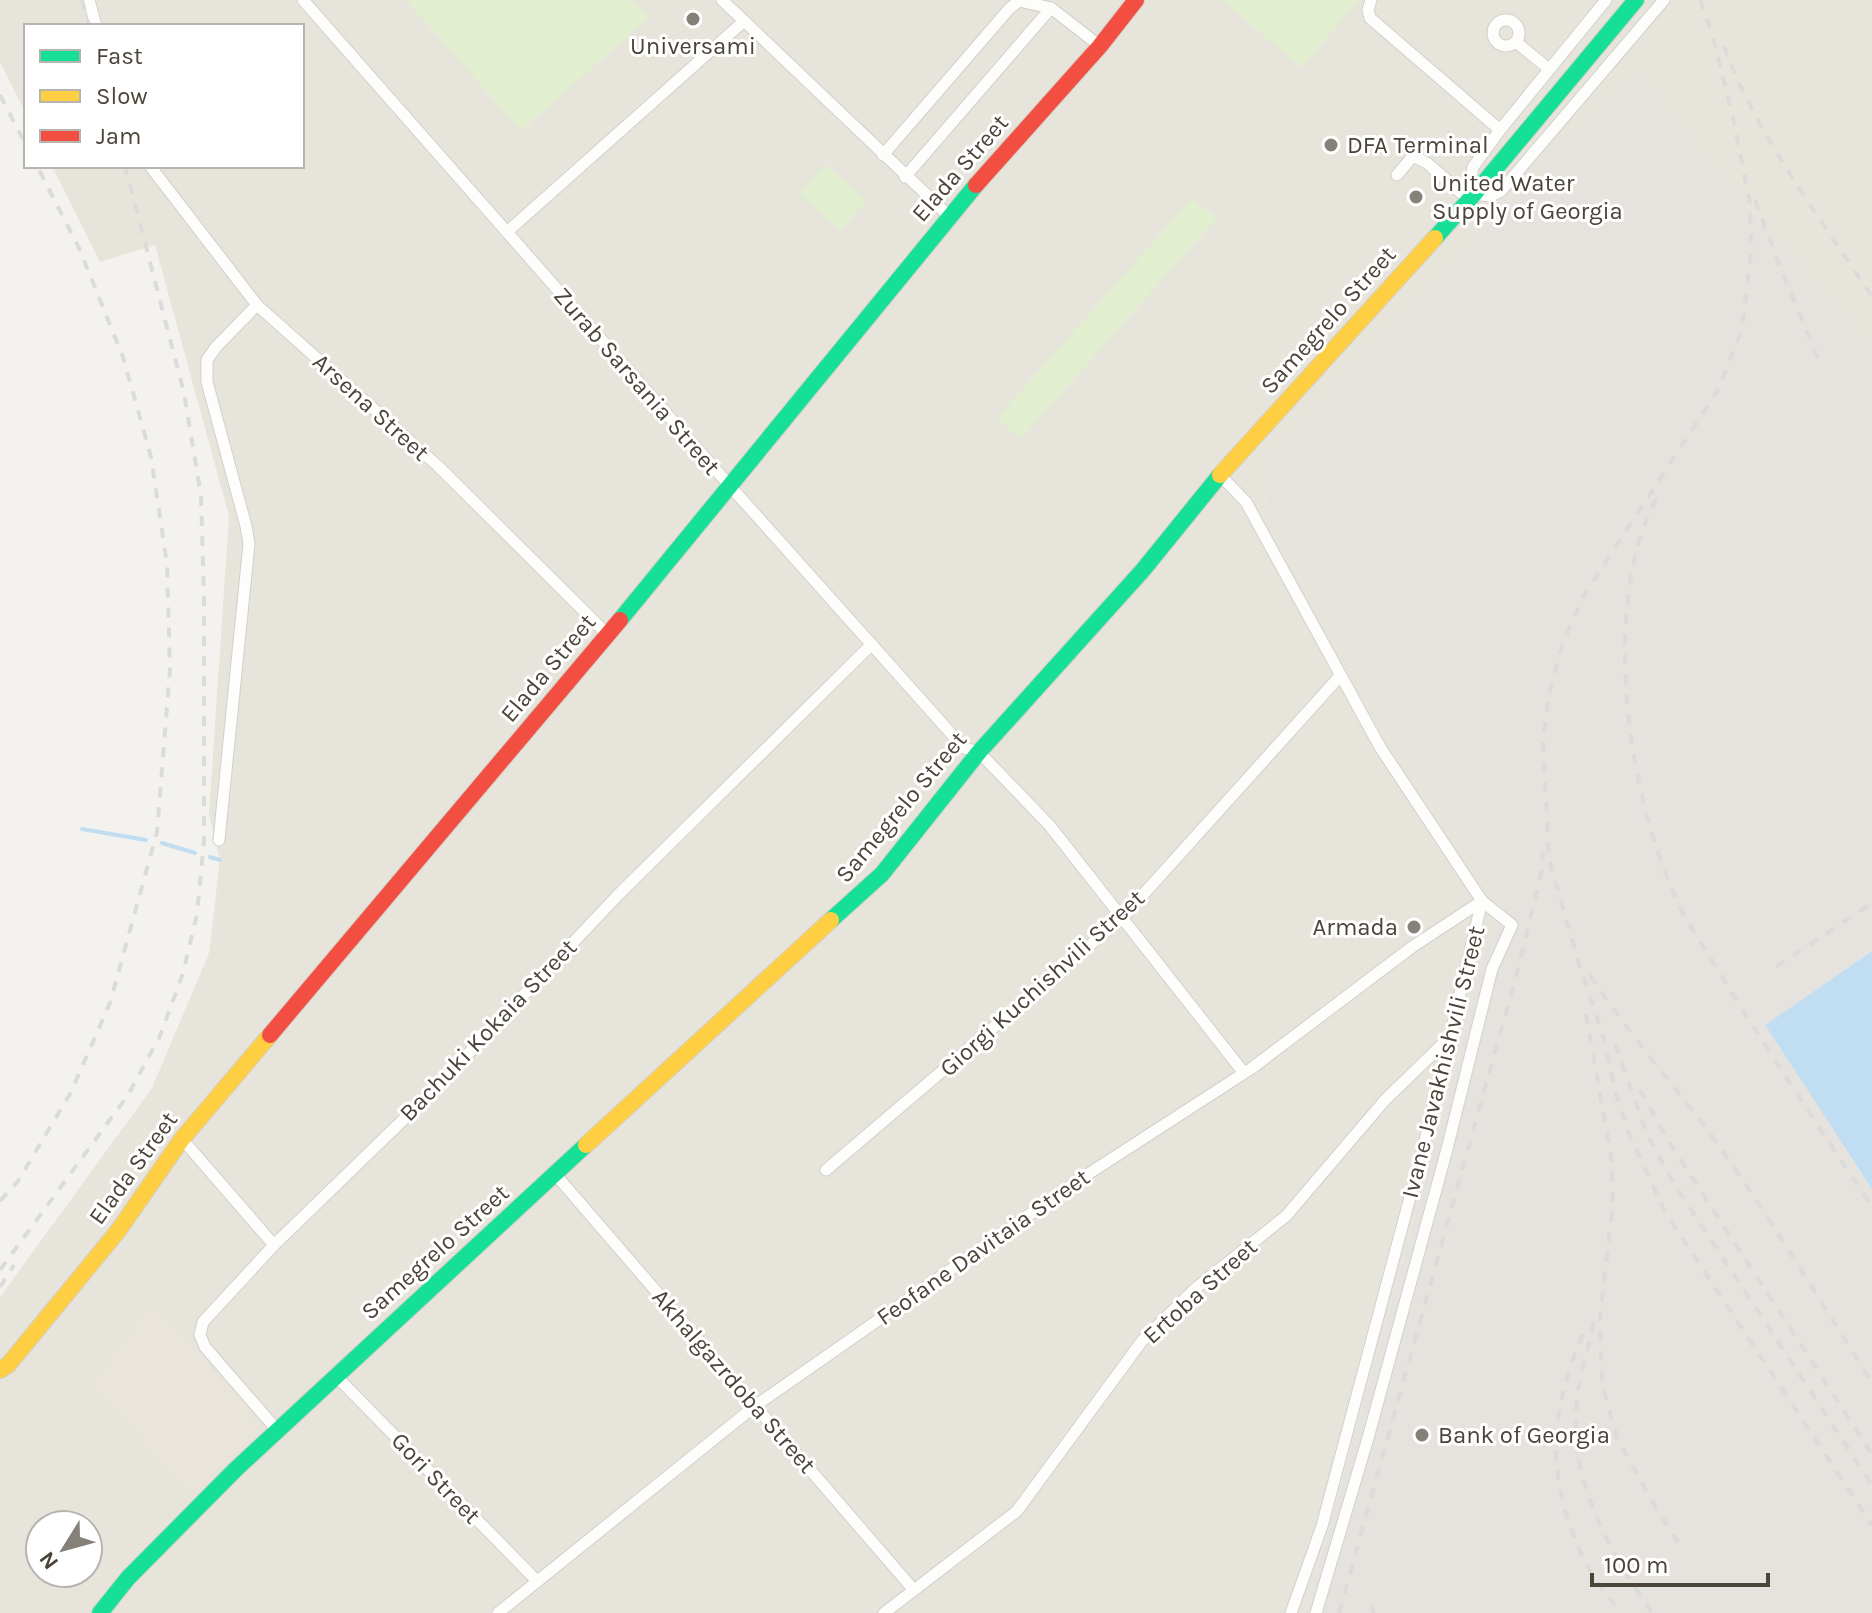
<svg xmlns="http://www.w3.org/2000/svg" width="1872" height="1613" viewBox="0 0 1872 1613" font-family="Karla,sans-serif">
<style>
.residential{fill:#e7e4dc;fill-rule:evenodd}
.industrial{fill:#e6e2de}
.education{fill:#eae5da}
.green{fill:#e1eecf}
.water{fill:#c0ddf1}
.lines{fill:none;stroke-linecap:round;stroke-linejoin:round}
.stream{stroke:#c0ddf1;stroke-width:4}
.street-casing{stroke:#d2d0cb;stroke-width:13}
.fast-casing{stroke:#d3cfc5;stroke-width:18}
.slow-casing{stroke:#d3cfc5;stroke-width:18}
.jam-casing{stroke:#d3cfc5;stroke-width:18}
.street{stroke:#fdfdfc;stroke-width:11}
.fast{stroke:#16e098;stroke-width:16}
.slow{stroke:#ffcf43;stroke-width:16}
.jam{stroke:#f24e42;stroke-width:16}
.rail{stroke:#dbdbda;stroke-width:4;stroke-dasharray:10 10;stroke-linecap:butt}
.poi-dot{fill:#868178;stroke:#fff;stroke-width:3}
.labels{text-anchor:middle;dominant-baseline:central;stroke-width:6;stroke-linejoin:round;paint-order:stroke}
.poi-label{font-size:24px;fill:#4b4439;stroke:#fff;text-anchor:start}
.street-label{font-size:24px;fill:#4b4439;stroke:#fff}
</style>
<rect width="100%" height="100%" fill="#f4f2ee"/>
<path class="residential" d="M 0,0 L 1872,0 L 1872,348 L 1731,188 L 1635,72 L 1264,496 L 1367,692 L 1503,910 L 1482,959 L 1458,1060 L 1305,1613 L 0,1613 L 0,1297 L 152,1088 L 209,953 L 220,860 L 209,814 L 229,516 L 155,245 L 100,262 L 52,166 L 302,166 L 302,26 L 26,26 L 26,114 L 0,62 ZM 40,1525 L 88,1525 L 88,1573 L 40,1573 Z"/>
<polygon class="industrial" points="1635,72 1731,188 1872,348 1872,951 1765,1025 1872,1189 1872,1613 1305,1613 1458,1060 1482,959 1503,910 1367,692 1264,496 1265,460"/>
<polygon class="education" points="150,1308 246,1403 256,1432 194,1494 92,1385"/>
<g class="green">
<polygon points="406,0 633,0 649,18 521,131"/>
<polygon points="1222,0 1359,0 1302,68"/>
<polygon points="825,164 867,200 841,231 799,194"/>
<polygon points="1192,198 1217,218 1021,439 997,418"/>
</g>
<polygon class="water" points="1872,951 1872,1189 1765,1025"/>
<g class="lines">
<g class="stream">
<polyline points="82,829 146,840"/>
<polyline points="162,843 195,853"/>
<polyline points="210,857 220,860"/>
</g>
<defs>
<g id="street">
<polyline points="89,0 96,26"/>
<polyline points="303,0 730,486 964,748 979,752 1050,826 1244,1073"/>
<polyline points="722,0 949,216"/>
<polyline points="1371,0 1368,10 1370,18 1500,130"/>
<polyline points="1606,0 1500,130 1473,167 1470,183 1480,195 1491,196 1501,191 1664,0"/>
<circle cx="1506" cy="33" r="13"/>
<polyline points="1516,42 1549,69"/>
<polyline points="883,155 1009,9 1019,1 1051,8 1100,46"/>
<polyline points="150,166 257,305 438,466 608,635"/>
<polyline points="1397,175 1413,156 1427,163 1469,200"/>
<polyline points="905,177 1051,8"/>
<polyline points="507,232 743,22"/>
<polyline points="1220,475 1246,502 1380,747 1482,901 1512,925 1492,969 1446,1153 1368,1438 1316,1613"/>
<polyline points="219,840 249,544 246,526 207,382 207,360 216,347 257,305"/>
<polyline points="182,1139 274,1245"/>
<polyline points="826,1170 1123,917 1340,676"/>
<polyline points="555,1174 913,1589"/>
<polyline points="335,1375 537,1581"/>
<polyline points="277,1430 205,1347 200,1335 203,1322 274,1245 435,1089 618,895 872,644"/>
<polyline points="498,1613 755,1406 1082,1178 1252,1068 1412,947 1482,901"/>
<polyline points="884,1613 1017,1511 1142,1341 1196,1288 1286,1216 1385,1100 1451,1036"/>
<polyline points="1291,1613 1322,1526 1424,1145 1482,901"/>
</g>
<g id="fast">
<polyline points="1435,238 1476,192 1636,0"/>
<polyline points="620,620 976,185"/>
<polyline points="831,920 882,874 979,752 1143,570 1220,475"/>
<polyline points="100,1613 128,1578 236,1469 586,1145"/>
</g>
<g id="slow">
<polyline points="1220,475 1435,238"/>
<polyline points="586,1145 831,920"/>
<polyline points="0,1370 8,1365 118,1231 182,1139 270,1035"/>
</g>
<g id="jam">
<polyline points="976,185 1100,46 1136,0"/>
<polyline points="270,1035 620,620"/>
</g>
</defs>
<use href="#street" class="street-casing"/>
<use href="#fast" class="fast-casing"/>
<use href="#slow" class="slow-casing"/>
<use href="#jam" class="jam-casing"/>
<use href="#street" class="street"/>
<use href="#fast" class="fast"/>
<use href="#slow" class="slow"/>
<use href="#jam" class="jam"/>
<g class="rail">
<polyline points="82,0 89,26"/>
<polyline points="1700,0 1712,33 1734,122 1750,204 1751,254 1742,329 1718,390 1583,597 1562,645 1549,695 1543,739 1549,859 1578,961 1603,1035 1616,1094 1629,1134 1665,1212 1872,1525"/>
<path d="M 1724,46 C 1754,132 1822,220 1872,297"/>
<polyline points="0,95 26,145"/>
<polyline points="1755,200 1778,262 1819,361"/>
<path d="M 1656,499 C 1601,603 1627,790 1674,894 C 1687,925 1709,954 1726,983 C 1773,1059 1823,1133 1872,1207"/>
<polyline points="1776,967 1872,903"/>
<path d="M 1590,975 C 1629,1035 1677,1088 1719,1146 C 1773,1222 1821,1303 1872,1382"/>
<polyline points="1586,1014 1611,1157 1613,1201 1600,1317 1602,1384 1617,1438 1656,1508 1679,1543"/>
<polyline points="1615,1044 1647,1134 1671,1179 1872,1485"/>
<polyline points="1640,1090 1667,1139 1872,1454"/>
<polyline points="0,1201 18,1181 70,1094 110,1003 157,832 170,669 167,564 151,457 123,357 79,248 37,166"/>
<polyline points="0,1270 128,1095 160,1036 183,973 197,914 204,840 204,597 201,495 184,393 125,166"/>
<polyline points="0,1287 14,1265"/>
<path d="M 1594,1322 C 1588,1350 1578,1380 1576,1408 C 1570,1484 1611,1553 1652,1613"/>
<path d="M 1583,1334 C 1547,1417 1546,1486 1588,1567 C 1597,1584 1610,1598 1621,1613"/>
<polyline points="1371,1607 1374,1613"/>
<polyline points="1339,1613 1518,969 1542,870 1543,852"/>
</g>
</g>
<g class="poi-dot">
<circle cx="693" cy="19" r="8"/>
<circle cx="1331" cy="145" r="8"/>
<circle cx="1416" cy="197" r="8"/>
<circle cx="1414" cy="927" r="8"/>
<circle cx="1422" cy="1435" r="8"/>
</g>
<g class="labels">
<g class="poi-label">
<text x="693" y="46" text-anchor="middle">Universami</text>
<text x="1347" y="145">DFA Terminal</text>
<text x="1432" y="183">United Water<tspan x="1432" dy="28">Supply of Georgia</tspan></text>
<text x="1398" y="927" text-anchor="end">Armada</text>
<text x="1438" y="1435">Bank of Georgia</text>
</g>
<g class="street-label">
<text transform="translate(960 168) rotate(-49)">Elada Street</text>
<text transform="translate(1328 320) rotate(-48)">Samegrelo Street</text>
<text transform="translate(637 381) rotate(49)">Zurab Sarsania Street</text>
<text transform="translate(371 407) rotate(42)">Arsena Street</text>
<text transform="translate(548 668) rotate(-50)">Elada Street</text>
<text transform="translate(901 807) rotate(-50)">Samegrelo Street</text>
<text transform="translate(1042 983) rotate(-42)">Giorgi Kuchishvili Street</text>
<text transform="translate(488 1030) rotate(-46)">Bachuki Kokaia Street</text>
<text transform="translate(1443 1062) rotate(-76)">Ivane Javakhishvili Street</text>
<text transform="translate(133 1168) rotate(-54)">Elada Street</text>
<text transform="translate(983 1247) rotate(-35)">Feofane Davitaia Street</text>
<text transform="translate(435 1252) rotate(-42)">Samegrelo Street</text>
<text transform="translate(1200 1291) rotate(-42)">Ertoba Street</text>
<text transform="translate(734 1381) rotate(49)">Akhalgazrdoba Street</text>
<text transform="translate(436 1478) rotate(46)">Gori Street</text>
</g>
</g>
<rect x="24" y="24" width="280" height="144" fill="#ffffff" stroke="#b7b4b0" stroke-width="2"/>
<rect x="40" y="50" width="40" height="12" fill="#16e098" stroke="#b7b4b0" stroke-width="2"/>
<text x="96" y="64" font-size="24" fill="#4b4439">Fast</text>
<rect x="40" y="90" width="40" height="12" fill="#ffcf43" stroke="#b7b4b0" stroke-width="2"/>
<text x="96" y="104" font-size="24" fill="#4b4439">Slow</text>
<rect x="40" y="130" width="40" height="12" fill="#f24e42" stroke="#b7b4b0" stroke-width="2"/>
<text x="96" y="144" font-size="24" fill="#4b4439">Jam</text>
<g transform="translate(64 1549) rotate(233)"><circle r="38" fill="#ffffff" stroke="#b7b4b0" stroke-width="2"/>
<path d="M0-6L14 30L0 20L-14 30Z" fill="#868178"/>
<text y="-12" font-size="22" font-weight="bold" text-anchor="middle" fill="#4b4439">N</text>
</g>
<path d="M1592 1573v12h176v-12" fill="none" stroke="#4b4439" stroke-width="4"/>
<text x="1604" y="1573" font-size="24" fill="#4b4439" stroke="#ffffff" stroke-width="6" paint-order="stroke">100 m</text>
</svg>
